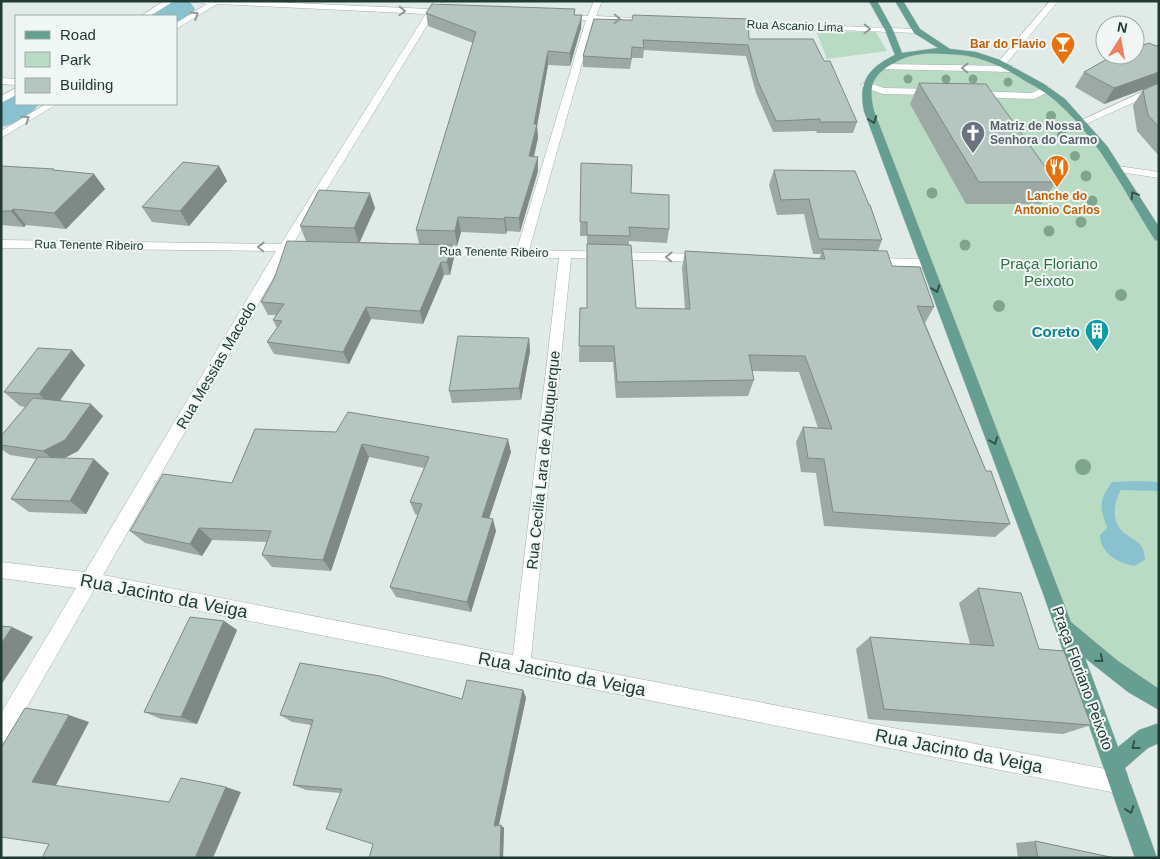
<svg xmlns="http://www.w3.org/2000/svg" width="1160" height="859" viewBox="0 0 1160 859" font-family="Helvetica,sans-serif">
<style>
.green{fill:#b9dbc3}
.water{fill:#89c2ce}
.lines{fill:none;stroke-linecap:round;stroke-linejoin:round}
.river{fill:#89c2ce;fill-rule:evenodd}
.minor-casing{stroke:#a3b2ad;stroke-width:1}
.major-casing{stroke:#bcc4c2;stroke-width:1}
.minor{fill:#fff;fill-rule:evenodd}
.major{fill:#669e91;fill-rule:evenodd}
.tree{fill:#7ea68f}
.wall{fill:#9ca9a4}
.shaded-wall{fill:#7f8a86}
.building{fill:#b5c5bf;stroke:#7f8a86}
.oneway{stroke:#909c9a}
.oneway2{stroke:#32534b}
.labels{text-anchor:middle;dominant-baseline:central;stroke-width:4;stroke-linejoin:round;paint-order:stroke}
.far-street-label{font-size:12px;fill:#213a34;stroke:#f0f7f4}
.far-food-label{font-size:12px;font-weight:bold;fill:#c56008;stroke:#f0f7f4;text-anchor:end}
.far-worship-label{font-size:12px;font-weight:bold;fill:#5b616d;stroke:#f0f7f4;text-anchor:start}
.park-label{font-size:15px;fill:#2d6f48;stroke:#f0f7f4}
.culture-label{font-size:15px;font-weight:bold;fill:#0d838f;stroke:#f0f7f4;text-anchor:end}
.street-label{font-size:15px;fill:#213a34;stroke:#f0f7f4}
.near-street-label{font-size:18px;fill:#213a34;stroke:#f0f7f4}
</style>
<rect width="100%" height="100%" fill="#e0eae6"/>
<g class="green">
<polygon points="816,31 876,32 887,51 827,59"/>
<polygon points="920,53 965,53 1009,68 884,66 901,56"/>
<polygon points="883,68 1013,71 1047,91 1080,123 1114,169 1159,243 1159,694 1070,623 872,111 869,85"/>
</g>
<path class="water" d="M 1138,481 L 1159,482 L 1159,491 L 1121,490 C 1114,501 1111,520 1122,531 C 1134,542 1144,540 1145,560 L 1134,566 C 1118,563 1100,553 1100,535 L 1107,528 C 1100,506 1098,502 1112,482 Z"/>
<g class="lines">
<g class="river">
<polygon points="172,1 190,2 195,9 190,16 176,23 176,16 151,16 156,9"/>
<path d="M 16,93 L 16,104 L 39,104 C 30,117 17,123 1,127 L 1,99 Z"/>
</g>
<defs>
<g id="minor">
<polygon points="164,1 174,1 150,16 141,16"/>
<polygon points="188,1 250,1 429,9 434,1 442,1 437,10 443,12 434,14 293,244 303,244 309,248 303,252 288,252 103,575 513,655 559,258 434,255 428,251 434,247 517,249 586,20 562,19 558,17 562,15 588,16 594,1 602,1 596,16 651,19 655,21 651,23 594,21 529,250 703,254 709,258 703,262 571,258 531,658 1121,772 1128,776 1132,783 1128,790 1121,794 94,590 8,740 1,743 1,713 76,588 1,578 1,562 85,572 276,251 1,248 1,240 281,244 426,14 217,4 176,29 176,23 207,4"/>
<polygon points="1050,1 1058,1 1005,65 999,65 999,61"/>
<polygon points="726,22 917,29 921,31 917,33 729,26 725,24"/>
<polygon points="881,64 1013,66 1017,69 1013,72 878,69 877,67"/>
<polygon points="1,78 16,79 16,85 1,84"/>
<polygon points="866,82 884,88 934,89 939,92 934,95 883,94 863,87 861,85"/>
<polygon points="1159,84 1159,91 1086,124 1083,125 1078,122"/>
<polygon points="1047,86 1050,87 1050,91 1034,99 974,97 969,94 974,91 1032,93"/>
<polygon points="16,88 16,95 1,103 1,96"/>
<polygon points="46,104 57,104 1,138 1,131"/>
<polygon points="1118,166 1159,172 1159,178 1114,171 1113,169"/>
<polygon points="871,258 927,259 933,263 927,267 867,265 865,262"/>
</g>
<path id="major" d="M 869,1 L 877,1 L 893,30 L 902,53 L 938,48 L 914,33 L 895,1 L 903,1 L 920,29 L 950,49 L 976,52 L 1000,60 L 1044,84 L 1065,99 L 1107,146 L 1159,227 L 1159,241 L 1155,240 C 1125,193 1101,142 1059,104 C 1048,93 1034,86 1022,79 C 999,64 975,54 947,54 C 930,53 911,53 896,62 C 872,74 868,86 874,111 L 1071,622 L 1118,661 L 1159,689 L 1159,710 L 1128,692 L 1085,658 L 1118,747 L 1139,730 L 1159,723 L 1159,743 L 1148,748 L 1125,768 L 1157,858 L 1135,858 L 1044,596 L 864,111 C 858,82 868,68 895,55 L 885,30 Z"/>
</defs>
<use href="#minor" class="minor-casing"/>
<use href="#major" class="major-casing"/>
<use href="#minor" class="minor"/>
<use href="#major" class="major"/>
</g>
<g class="tree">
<circle cx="908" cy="79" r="4.5"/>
<circle cx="946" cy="79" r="4.5"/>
<circle cx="973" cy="79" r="4.5"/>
<circle cx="1008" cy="82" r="4.5"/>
<circle cx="1051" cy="116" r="5"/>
<circle cx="1062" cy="135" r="5"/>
<circle cx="1075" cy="156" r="5"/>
<circle cx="1086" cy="176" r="5.5"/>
<circle cx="932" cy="193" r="5.5"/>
<circle cx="1092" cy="201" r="5.5"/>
<circle cx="1081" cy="222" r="5.5"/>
<circle cx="1049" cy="231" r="5.5"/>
<circle cx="965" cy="245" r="5.5"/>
<circle cx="1121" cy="295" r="6"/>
<circle cx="999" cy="306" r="6"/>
<circle cx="1083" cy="467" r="8"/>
</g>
<g class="wall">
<polygon points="426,13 575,15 581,28 570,66 548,65 537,126 538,138 534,157 538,171 520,232 507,231 506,234 461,232 457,246 452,245 454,257 450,275 444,275 423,324 371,319 349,364 274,354 267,342 277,328 273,320 276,315 268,315 261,302 306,241 300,226 375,208 360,242 419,244 416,230 473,43 428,26"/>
<polygon points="594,19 749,39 824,61 857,122 853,133 817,133 816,131 773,132 756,93 746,56 644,50 643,58 632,58 630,69 583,67 583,56"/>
<polygon points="1159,45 1159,156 1137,131 1133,105 1143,90 1150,87 1104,104 1075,87 1084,72"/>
<polygon points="919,83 1056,182 1041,204 966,204 910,104"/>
<polygon points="581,163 631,193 669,229 667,243 629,241 629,245 636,308 685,309 682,268 685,251 819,259 821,254 813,254 804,214 777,215 769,185 774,170 882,240 878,251 892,266 934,307 925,323 986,471 1010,524 995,537 824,526 816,473 801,472 796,442 803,427 818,428 799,372 752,371 754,380 748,396 616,398 613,362 579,362 580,308 587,308 587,236 580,236"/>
<polygon points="1,166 94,174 105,189 66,229 26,225 24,227 1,225"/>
<polygon points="219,166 227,181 189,226 152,222 142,207"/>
<polygon points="529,338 530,351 521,400 452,403 449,391"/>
<polygon points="85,365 60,400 103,416 78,451 64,458 109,473 86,514 29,512 11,499 36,459 10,455 1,449 1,436 25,407 20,406 4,392"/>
<polygon points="255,429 511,452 489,519 496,531 471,612 396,597 390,587 418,515 415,514 410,502 424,468 369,457 331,571 272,567 262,555 267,542 212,540 202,556 145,543 130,531 232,483"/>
<polygon points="978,588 1039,649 1091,725 1063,734 868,719 856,649 870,637 970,644 959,603"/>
<polygon points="224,621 237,630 197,724 161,719 144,712"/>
<polygon points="523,690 526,698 499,825 504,828 503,858 369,858 373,844 341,793 306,790 293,785 311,725 292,722 280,715 462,699"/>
<polygon points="1035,841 1115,858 1018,858 1016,843"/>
</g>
<g class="shaded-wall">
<polygon points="582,15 581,28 570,66 570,53"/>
<polygon points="548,51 548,65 537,126 538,138 530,171 529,156 534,124"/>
<polygon points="1159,72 1159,83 1104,104 1114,88"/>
<polygon points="538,157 538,171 520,232 519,218"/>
<polygon points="219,166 227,181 189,226 180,211"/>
<polygon points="94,174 105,189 66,229 54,213"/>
<polygon points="370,193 375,208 359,243 354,228"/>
<polygon points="13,209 26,225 24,227 11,211"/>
<polygon points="458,217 461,232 457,246 455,231"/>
<polygon points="505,217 507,231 506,234 504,219"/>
<polygon points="452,245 454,257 450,275 447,262"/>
<polygon points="441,262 444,275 423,324 420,311"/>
<polygon points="366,307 371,319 349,364 343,352"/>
<polygon points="529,338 530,351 521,400 519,388"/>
<polygon points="72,350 85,365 54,409 39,394"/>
<polygon points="91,404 103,416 78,451 57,462 43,451"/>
<polygon points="508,439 511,452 485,530 482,517"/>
<polygon points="362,444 369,457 331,571 323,560"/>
<polygon points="94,459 109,473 86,514 70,501"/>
<polygon points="493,519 496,531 471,612 467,602"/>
<polygon points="199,528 212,540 202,556 190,544"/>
<polygon points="224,621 237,630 197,724 181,717"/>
<polygon points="12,627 33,637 1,685 1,644"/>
<polygon points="523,690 526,698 498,829 494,826"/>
<polygon points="69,715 89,722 55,787 32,782"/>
<polygon points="226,787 241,792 213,858 195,858"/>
<polygon points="501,825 504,828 503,858 500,858"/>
</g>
<g class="building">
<polygon points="432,4 575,9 574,15 582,15 570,53 548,51 534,124 537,124 529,156 538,157 519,218 505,217 504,219 458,217 455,231 416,230 476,32 426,13"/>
<polygon points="633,15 748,19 749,39 813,39 824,61 830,61 857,122 820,122 820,119 776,121 758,82 748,45 643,40 644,48 632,47 631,59 583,56 594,19 632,20"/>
<polygon points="1149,43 1156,46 1159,45 1159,72 1114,88 1084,72 1114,55 1135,55 1135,48"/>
<polygon points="919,83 986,84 1056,182 979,182"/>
<polygon points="1159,83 1159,127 1148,115 1143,90"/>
<polygon points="183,162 219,166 180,211 142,207"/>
<polygon points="581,163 632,165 631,193 669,195 669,229 629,227 630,236 587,235 587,222 580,222"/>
<polygon points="1,166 54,169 53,170 94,174 54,213 13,209 11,211 1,211"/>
<polygon points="774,170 855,171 869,205 870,205 882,240 819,239 809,199 781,200"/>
<polygon points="319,190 370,193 354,228 300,226"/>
<polygon points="287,241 452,245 447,262 441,262 420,311 366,307 343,352 267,342 282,321 273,320 284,304 261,302 274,279"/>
<polygon points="587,244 631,245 636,308 690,309 685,251 825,259 822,249 887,251 892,266 920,267 934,307 917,306 986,471 991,471 1010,524 833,512 824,459 808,458 803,427 832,429 805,356 749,355 754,380 617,382 614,346 579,346 580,308 587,308"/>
<polygon points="458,336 529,338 519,388 449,391"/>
<polygon points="38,348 72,350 39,394 4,392"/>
<polygon points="33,398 91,404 65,440 43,451 1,445 1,436"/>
<polygon points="348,412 508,439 482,517 493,519 467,602 390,587 422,504 410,502 429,457 362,444 323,560 262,555 271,531 199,528 190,544 130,531 163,474 232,483 255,429 336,432"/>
<polygon points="38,457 94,459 70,501 11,499"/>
<polygon points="978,588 1021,593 1039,649 1064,651 1091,725 884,709 870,637 994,646"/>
<polygon points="190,617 224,621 181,717 144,712"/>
<polygon points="1,626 12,627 1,644"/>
<polygon points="300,663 380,676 462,699 467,680 523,690 494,826 501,825 500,858 369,858 373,844 326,829 342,789 293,785 313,720 280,715"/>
<polygon points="25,708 69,715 32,782 169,802 181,778 226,787 195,858 42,858 49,844 1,837 1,748"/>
<polygon points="1035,841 1115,858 1038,858"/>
</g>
<defs><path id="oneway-chevron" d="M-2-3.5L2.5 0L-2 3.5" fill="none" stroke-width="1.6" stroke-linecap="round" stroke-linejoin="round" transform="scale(1.25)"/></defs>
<g class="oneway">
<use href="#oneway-chevron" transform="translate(402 11) rotate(2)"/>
<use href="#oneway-chevron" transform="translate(195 15) rotate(-32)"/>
<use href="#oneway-chevron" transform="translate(617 19) rotate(2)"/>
<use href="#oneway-chevron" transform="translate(867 29) rotate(2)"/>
<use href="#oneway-chevron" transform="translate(965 68) rotate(-179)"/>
<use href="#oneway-chevron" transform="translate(26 119) rotate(-32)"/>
<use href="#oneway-chevron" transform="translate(261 247) rotate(-179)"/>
<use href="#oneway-chevron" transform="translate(669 257) rotate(-179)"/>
</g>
<g class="oneway2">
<use href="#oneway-chevron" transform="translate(873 120) rotate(69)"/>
<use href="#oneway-chevron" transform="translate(1134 195) rotate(-121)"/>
<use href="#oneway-chevron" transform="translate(936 289) rotate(70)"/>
<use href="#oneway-chevron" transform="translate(994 441) rotate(69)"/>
<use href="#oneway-chevron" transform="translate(1100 659) rotate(39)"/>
<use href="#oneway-chevron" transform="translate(1135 746) rotate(142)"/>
<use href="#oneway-chevron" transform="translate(1130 810) rotate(71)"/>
</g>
<defs>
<symbol id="bar-pin" viewBox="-11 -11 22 30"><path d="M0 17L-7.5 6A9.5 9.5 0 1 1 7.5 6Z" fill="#e8710a" stroke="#f0f7f4"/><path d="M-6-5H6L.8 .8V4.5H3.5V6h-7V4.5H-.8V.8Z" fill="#fff"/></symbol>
<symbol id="church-pin" viewBox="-11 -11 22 30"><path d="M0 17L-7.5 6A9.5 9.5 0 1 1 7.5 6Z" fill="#6b7280" stroke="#f0f7f4"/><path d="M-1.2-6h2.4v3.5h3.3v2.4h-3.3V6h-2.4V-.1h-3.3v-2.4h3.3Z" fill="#fff"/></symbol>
<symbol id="restaurant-pin" viewBox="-11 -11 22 30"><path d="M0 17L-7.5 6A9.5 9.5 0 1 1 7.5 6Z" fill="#e8710a" stroke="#f0f7f4"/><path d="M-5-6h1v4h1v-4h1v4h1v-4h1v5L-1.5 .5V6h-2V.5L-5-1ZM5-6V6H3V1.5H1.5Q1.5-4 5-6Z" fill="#fff"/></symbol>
<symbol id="building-pin" viewBox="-11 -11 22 30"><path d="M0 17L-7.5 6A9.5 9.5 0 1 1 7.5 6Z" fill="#0f9aa8" stroke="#f0f7f4"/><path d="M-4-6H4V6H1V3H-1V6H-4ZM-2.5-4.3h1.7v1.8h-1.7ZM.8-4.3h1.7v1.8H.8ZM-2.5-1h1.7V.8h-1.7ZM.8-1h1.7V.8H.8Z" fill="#fff"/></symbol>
</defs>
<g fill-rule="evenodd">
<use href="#bar-pin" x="1049" y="30" width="28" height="38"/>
<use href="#church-pin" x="959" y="119" width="28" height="38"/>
<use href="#restaurant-pin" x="1043" y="153" width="28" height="38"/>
<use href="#building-pin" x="1083" y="317" width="28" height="38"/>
</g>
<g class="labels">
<g class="far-street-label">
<text transform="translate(795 26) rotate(2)">Rua Ascanio Lima</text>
<text transform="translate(89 245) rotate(1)">Rua Tenente Ribeiro</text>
<text transform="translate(494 252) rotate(1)">Rua Tenente Ribeiro</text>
</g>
<g class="far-food-label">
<text x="1046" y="44">Bar do Flavio</text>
<text x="1057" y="196" text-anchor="middle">Lanche do<tspan x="1057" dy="14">Antonio Carlos</tspan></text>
</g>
<g class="far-worship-label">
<text x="990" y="126">Matriz de Nossa<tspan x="990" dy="14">Senhora do Carmo</tspan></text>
</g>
<g class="park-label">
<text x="1049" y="263">Praça Floriano<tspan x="1049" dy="17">Peixoto</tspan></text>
</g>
<g class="culture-label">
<text x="1080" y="331">Coreto</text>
</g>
<g class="street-label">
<text transform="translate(216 365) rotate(-60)">Rua Messias Macedo</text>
<text transform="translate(543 460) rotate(-84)">Rua Cecilia Lara de Albuquerque</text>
<text transform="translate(1083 678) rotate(70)">Praça Floriano Peixoto</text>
</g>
<g class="near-street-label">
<text transform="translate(164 596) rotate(11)">Rua Jacinto da Veiga</text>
<text transform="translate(562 674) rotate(11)">Rua Jacinto da Veiga</text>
<text transform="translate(959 751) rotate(11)">Rua Jacinto da Veiga</text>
</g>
</g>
<rect width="1160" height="859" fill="none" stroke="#213a34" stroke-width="5"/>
<rect x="15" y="15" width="162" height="90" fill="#f0f7f4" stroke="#9daba7"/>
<rect x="25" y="31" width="25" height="8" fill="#669e91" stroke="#9daba7"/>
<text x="60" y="40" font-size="15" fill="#213a34">Road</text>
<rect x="25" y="52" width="25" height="15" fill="#b9dbc3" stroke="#9daba7"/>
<text x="60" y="65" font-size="15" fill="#213a34">Park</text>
<rect x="25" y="78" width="25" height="15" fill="#b5c5bf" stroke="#9daba7"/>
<text x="60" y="90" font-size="15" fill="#213a34">Building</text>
<g transform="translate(1120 40) rotate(11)"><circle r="24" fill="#f0f7f4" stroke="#9daba7"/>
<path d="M0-4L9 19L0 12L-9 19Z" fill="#ed815b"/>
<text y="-8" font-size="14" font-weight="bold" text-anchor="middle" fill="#213a34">N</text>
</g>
</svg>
